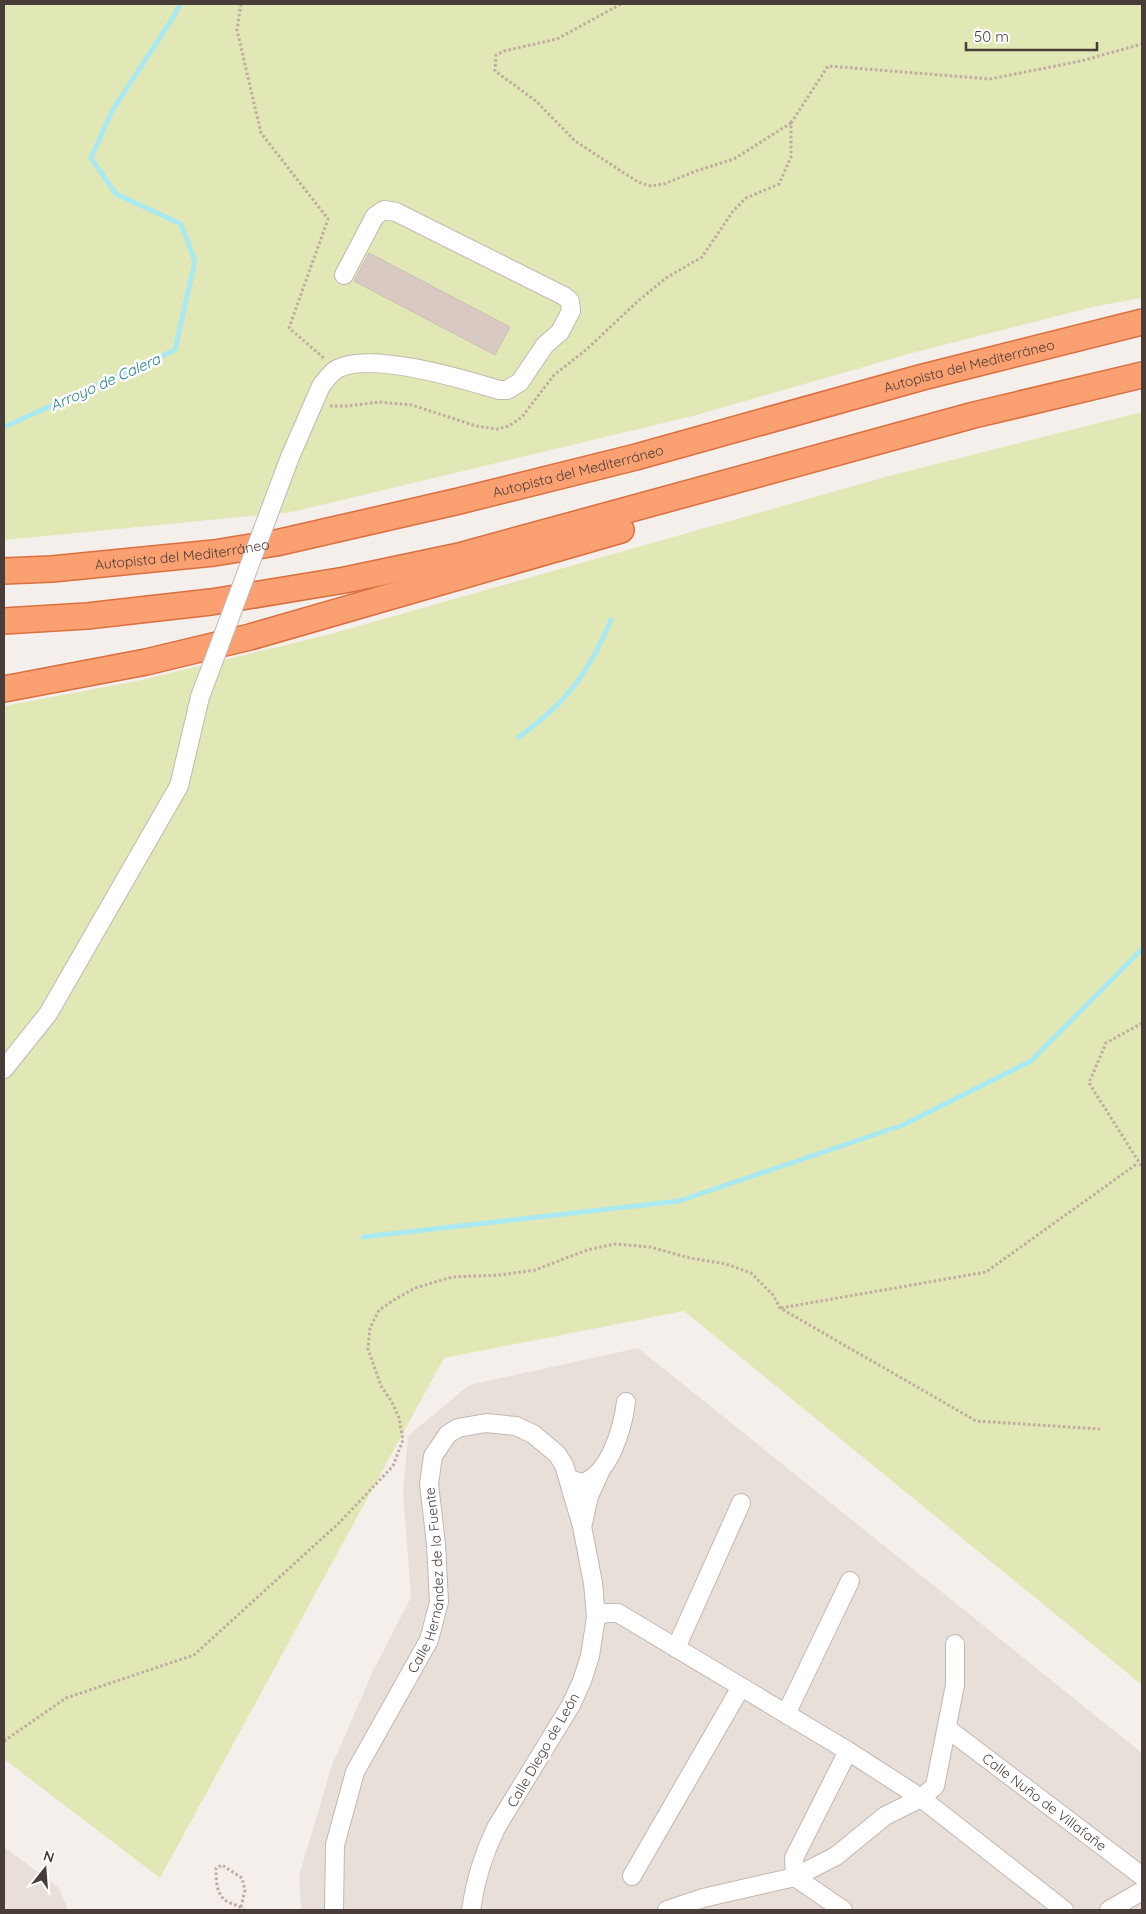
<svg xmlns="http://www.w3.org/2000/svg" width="1146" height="1914" viewBox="0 0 1146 1914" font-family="Quicksand,sans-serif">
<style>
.residential{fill:#e9dfd9}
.green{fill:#e1e8b5}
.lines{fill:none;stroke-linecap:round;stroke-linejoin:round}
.stream{stroke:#aae9ef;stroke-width:5}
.building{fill:#d9c9c3;stroke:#d1bcb4}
.minor-casing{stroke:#c3b6b0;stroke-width:20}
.highway-casing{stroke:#da6f40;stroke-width:28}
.path{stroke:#c2aa9f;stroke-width:3;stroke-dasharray:2.5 2.5;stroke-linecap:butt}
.minor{stroke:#fff;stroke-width:18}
.highway{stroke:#faa071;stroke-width:25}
.minor-bridge-casing{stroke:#c3b6b0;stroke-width:20;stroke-linecap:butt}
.minor-bridge{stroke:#fff;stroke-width:18}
.labels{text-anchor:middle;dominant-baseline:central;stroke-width:5;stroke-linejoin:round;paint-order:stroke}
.street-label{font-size:14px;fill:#493d39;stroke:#fff}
.water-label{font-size:15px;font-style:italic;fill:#2a828a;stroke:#fff}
</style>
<rect width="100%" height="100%" fill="#f5efeb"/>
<g class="residential">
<polygon points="638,1348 1142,1753 1142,1910 301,1910 299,1876 332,1765 373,1671 411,1597 403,1493 408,1436 469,1385"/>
<polygon points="4,1847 59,1888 68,1910 4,1910"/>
</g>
<g class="green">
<polygon points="4,4 1142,4 1142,298 1097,306 912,353 693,416 292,512 4,540"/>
<polygon points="1142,412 1142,1685 684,1311 444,1358 160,1878 4,1759 4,706 137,681 327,635 889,476"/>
</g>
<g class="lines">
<g class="stream">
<polyline points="4,427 175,350 195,261 181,224 116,194 91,158 112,111 174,16 180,4"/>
<path d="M 519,737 C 567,702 588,674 611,620"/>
<polyline points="363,1237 679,1201 903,1125 1031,1061 1142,949"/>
</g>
</g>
<polygon class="building" points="369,253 510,327 495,355 354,281"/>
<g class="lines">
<defs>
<g id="minor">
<path d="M 290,457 L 321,386 C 326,380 330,373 337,369 C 370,351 463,379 499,390 L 507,390 L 520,382 L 545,345 L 560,332 L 571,311 L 570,301 L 564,296 L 396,212 L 384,210 L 375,216 L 344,275"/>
<polyline points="4,1069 48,1014 179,786 200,697"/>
<path d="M 570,1479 L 581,1483 C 609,1477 623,1427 626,1402"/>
<polyline points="583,1523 589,1496 600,1472"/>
<polyline points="596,1617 606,1613 618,1613 848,1751 921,1798 1064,1910"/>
<polyline points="676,1648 741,1503"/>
<polyline points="786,1714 850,1581"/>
<path id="s1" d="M 948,1729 L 1142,1876"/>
<polyline points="632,1876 741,1687"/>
<path id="s2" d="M 334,1910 L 335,1845 L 355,1772 L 429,1640 L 439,1602 L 436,1544 L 429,1484 L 433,1456 L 448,1434 L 458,1428 L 486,1423 L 516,1426 L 533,1434 L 557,1454 L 564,1465 L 582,1526 L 593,1583 L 596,1617 L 590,1656 L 582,1681 L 571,1705 L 496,1828 C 483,1855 475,1881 471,1910"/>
<polyline points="667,1910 703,1898 795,1877 836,1856 885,1816 921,1798 935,1786 955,1685 955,1644"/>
<polyline points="843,1910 795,1877 794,1858 848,1751"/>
<polyline points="1109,1910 1142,1891"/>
</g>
<g id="highway">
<path id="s3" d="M 4,571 L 52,569 L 214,553 L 276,543 L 459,501 L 636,457 L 923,377 L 1142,322"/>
<polyline points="4,621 87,616 211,602 345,580 459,556 974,415 1142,375"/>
<polyline points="4,689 146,662 250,637 621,530"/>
</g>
</defs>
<use href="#minor" class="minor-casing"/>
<use href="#highway" class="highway-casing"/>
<g class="path">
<polyline points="241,4 237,30 261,133 328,219 289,328 325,359"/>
<polyline points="791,123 828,66 990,79 1081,61 1142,44"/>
<polyline points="330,406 347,406 379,402 412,405 476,426 497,429 509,426 522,417 554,375 587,349 638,301 666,278 702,257 733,211 746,198 779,184 791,157 791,123 734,159 696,171 664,184 651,186 638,182 575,141 536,101 495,71 496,55 504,51 557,39 621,4"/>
<polyline points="1142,1023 1106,1043 1089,1083 1142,1167"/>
<polyline points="781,1308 986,1272 1138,1163"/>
<polyline points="4,1741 66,1698 194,1655 339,1523 393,1466 403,1440 399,1418 392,1402 381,1386 368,1349 370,1328 379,1310 394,1300 415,1288 452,1277 500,1275 535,1270 587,1250 615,1244 650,1247 690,1258 726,1264 751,1273 773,1295 780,1308 976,1421 1100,1429"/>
<path d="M 241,1907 L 245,1890 L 242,1878 L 222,1865 L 216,1868 C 216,1881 216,1897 230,1903 C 235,1905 240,1906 244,1910"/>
</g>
<use href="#minor" class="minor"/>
<use href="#highway" class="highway"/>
<defs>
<polyline id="minor-bridge" points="200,697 290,457"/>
</defs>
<use href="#minor-bridge" class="minor-bridge-casing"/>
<use href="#minor-bridge" class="minor-bridge"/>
</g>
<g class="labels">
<g class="street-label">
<text stroke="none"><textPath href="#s3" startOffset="989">Autopista del Mediterráneo</textPath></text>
<text stroke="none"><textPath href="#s3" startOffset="584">Autopista del Mediterráneo</textPath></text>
<text stroke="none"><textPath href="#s3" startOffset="179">Autopista del Mediterráneo</textPath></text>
<text stroke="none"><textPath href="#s2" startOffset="351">Calle Hernández de la Fuente</textPath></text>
<text transform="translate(543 1750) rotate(-60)">Calle Diego de León</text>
<text stroke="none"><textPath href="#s1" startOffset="121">Calle Nuño de Villafañe</textPath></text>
</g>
<g class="water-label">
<text transform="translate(105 382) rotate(-24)">Arroyo de Calera</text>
</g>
</g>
<rect width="1146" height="1914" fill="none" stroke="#493d39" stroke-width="10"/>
<g transform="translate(45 1869) rotate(17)" stroke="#ffffff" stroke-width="4" paint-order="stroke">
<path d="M0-4L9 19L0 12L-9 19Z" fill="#493d39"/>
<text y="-8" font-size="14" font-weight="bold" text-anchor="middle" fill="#493d39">N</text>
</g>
<path d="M966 42v8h131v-8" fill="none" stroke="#493d39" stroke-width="2.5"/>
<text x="974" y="42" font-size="15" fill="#493d39" stroke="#ffffff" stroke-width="4" paint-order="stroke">50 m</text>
</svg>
